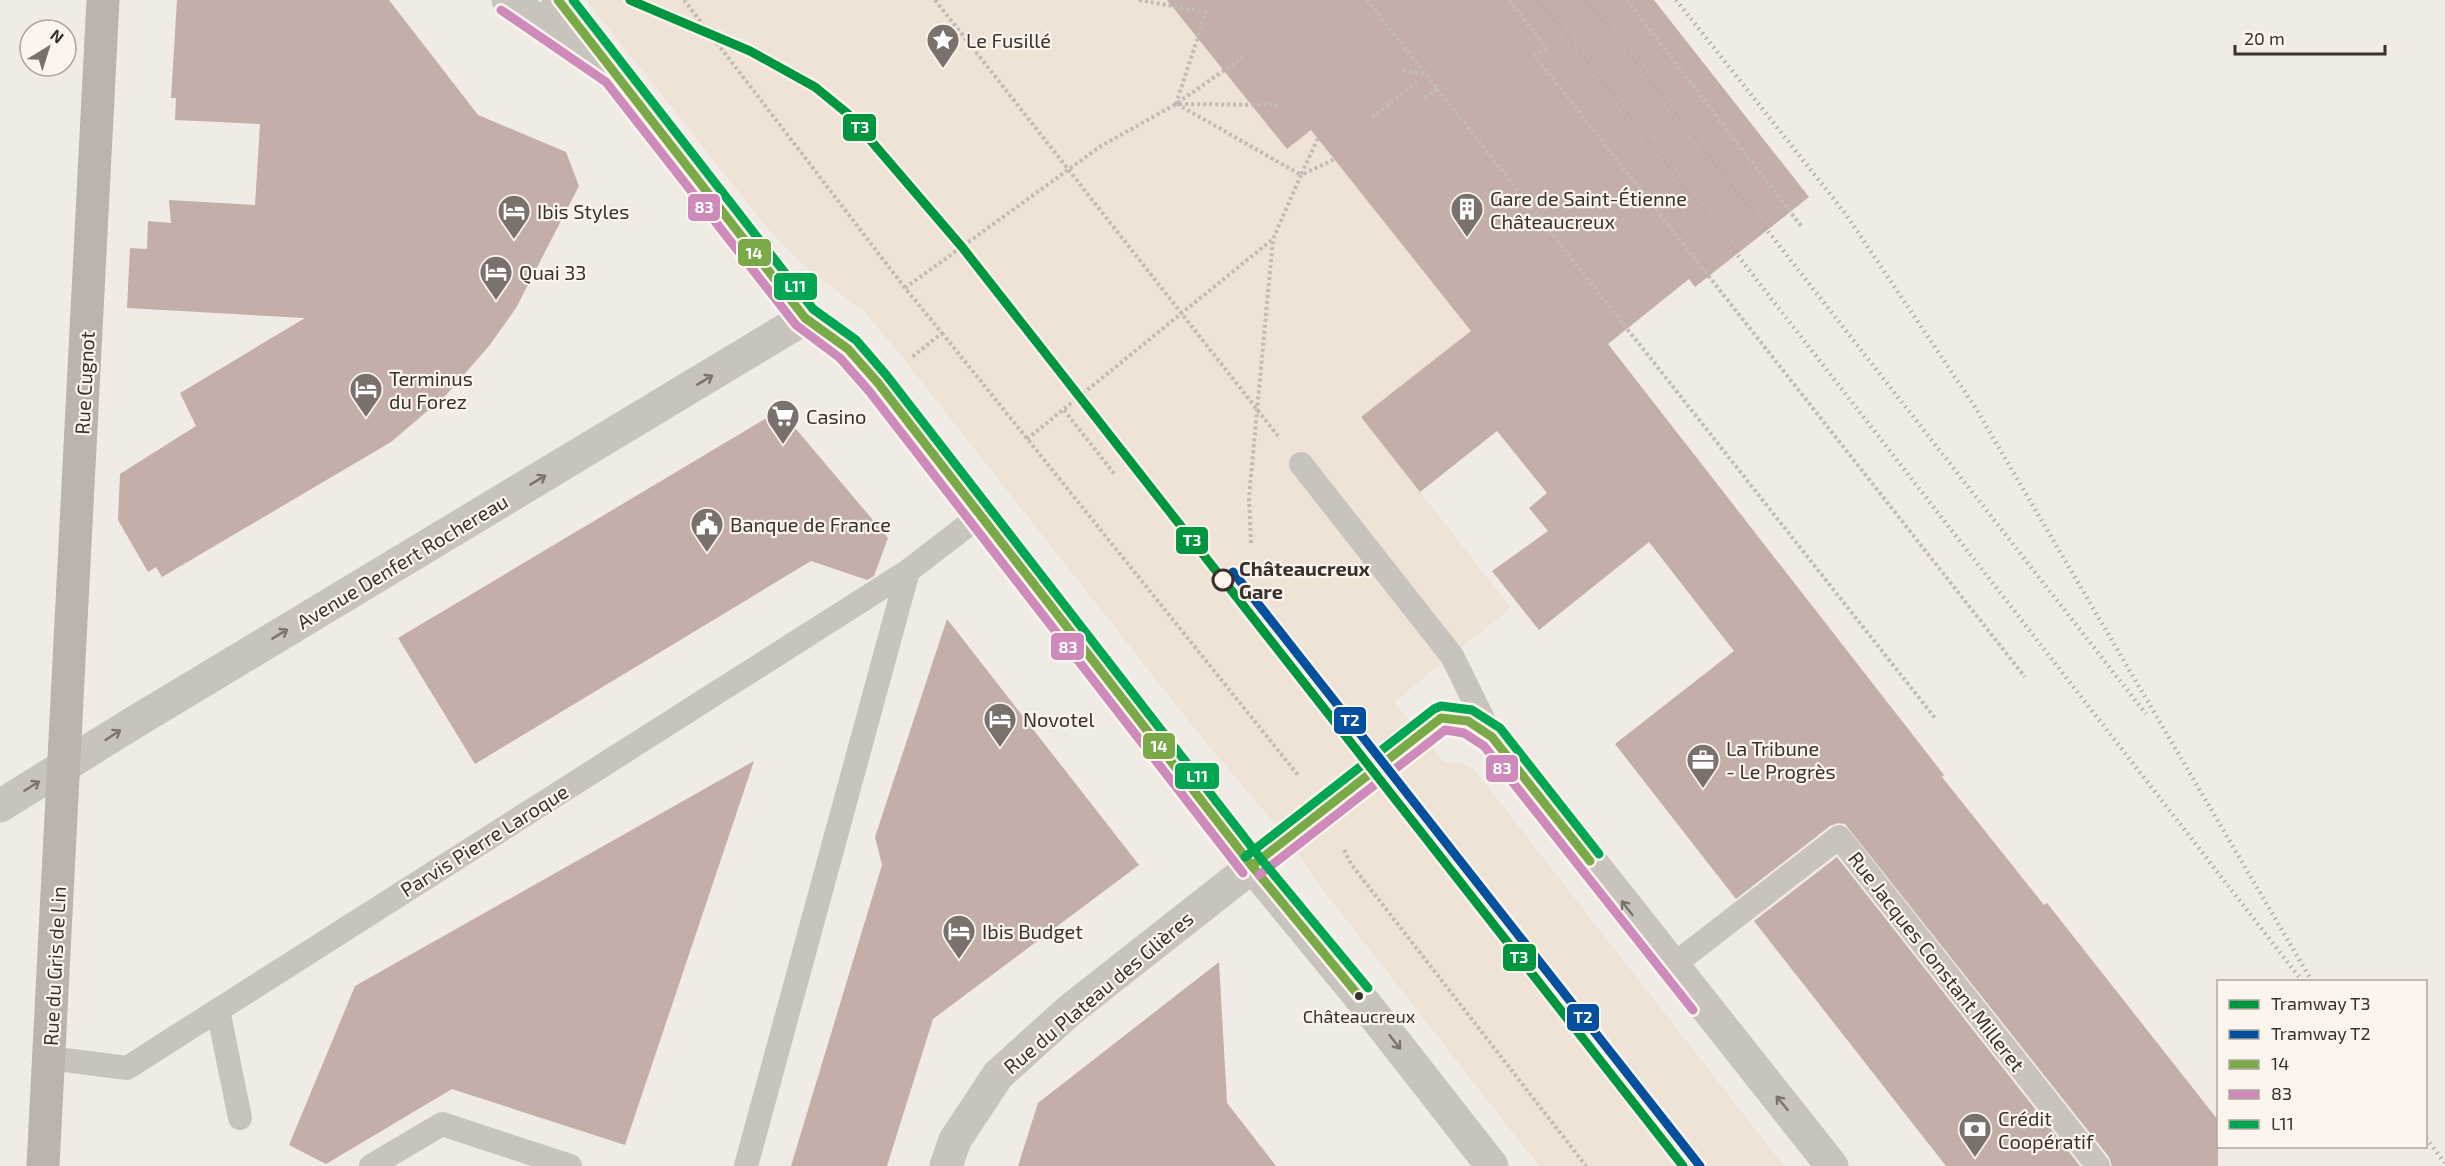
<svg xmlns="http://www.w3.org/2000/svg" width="2445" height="1166" viewBox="0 0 2445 1166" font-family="'Exo 2',sans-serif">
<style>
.plaza{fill:#eee3d5}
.building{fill:#c3afa7}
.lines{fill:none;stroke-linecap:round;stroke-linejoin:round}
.path{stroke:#c2bbb6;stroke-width:4;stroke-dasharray:3 3;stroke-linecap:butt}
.lane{stroke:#c9c3be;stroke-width:24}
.street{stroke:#c9c3be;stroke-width:33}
.secondary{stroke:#bab3ae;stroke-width:33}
.rail{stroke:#b1aca8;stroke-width:4.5;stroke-dasharray:1.5 4.5;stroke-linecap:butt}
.bus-1-casing{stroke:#fbf5ee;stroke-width:14}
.bus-2-casing{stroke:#fbf5ee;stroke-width:14}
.bus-3-casing{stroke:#fbf5ee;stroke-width:14}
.bus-1{stroke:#7aa947;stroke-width:9}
.bus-2{stroke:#ce8abb;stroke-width:9}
.bus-3{stroke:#00a651;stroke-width:9}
.tram-1-casing{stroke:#fbf5ee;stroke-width:14}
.tram-2-casing{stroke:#fbf5ee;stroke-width:14}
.tram-1{stroke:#009640;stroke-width:9}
.tram-2{stroke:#02509e;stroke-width:9}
.oneway{stroke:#7b726d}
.stop-dot{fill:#fbf5ee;stroke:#3b302b;stroke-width:3}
.bus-dot{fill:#3b302b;stroke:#fbf5ee;stroke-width:2}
.labels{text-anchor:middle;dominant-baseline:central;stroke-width:4.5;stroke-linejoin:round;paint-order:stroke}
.bus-label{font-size:18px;fill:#3b302b;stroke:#fbf5ee}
.poi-label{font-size:20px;fill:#3b302b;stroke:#fbf5ee;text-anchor:start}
.street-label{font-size:20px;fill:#3b302b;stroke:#fbf5ee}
.stop-label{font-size:20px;font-weight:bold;fill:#3b302b;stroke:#fbf5ee;text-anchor:start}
.line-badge{stroke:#fbf5ee;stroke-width:2}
.badge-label{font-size:16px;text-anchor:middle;font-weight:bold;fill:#fff}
</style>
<rect width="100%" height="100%" fill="#f0ebe5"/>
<polygon class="plaza" points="586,0 1197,0 1304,135 1312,130 1471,331 1362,418 1511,608 1394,702 1444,762 1461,763 1472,768 1480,777 1784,1166 1539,1166 1320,886 1287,838 1206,743 906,362 865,312 813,274 770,231"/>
<g class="building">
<polygon points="177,0 389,0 478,115 566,152 579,186 516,308 489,346 446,395 391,442 162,577 156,567 148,572 118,520 120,474 196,426 180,393 305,318 127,308 130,248 147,249 148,221 171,223 169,200 255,205 260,124 175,120 176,98 171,98"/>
<polygon points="1167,0 1654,0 1809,197 1695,287 1689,279 1608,344 1944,775 1942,777 2044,905 2047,903 2218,1120 2218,1166 2112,1166 2109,1157 1845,824 1838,823 1830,826 1736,899 1615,744 1734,651 1649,542 1539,630 1492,571 1548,531 1529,508 1547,493 1497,431 1420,492 1361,417 1471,331 1311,130 1287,149"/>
<polygon points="780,410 888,538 874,576 867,580 811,561 475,764 398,638"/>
<polygon points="947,619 1139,865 933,1019 887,1166 791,1166 882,865 875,837"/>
<polygon points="754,761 625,1145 452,1089 326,1164 289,1145 355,986"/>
<polygon points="1837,857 2080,1166 1946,1166 1754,921"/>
<polygon points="1219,962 1227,1103 1276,1166 1018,1166 1038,1103"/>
</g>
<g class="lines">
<g class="path">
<polyline points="684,0 905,288 942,333 911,358"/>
<polyline points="935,0 1278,436"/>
<polyline points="1139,0 1206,12 1176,104 1280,105"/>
<polyline points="1367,0 1935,718"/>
<polyline points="1509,0 1546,48 1535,56 2025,677"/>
<polyline points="1627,0 1802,227"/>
<polyline points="1403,70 1426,75"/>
<polyline points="1425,98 1435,90 1437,92"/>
<polyline points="1177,104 1301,175 1318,138"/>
<polyline points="1372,117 1417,82"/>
<polyline points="905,288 1101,146 1176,104 1243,57"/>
<polyline points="942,333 1298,775"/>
<polyline points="1064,410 1116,476"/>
<polyline points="1027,439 1273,239"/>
<polyline points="1251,543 1249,497 1273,239 1301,175 1335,159"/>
<polyline points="1344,850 1351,864 1586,1166"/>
</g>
<g class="lane">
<polyline points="1301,464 1452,656 1492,737"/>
<polyline points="1672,966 1839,837 2098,1166"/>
<polyline points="218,1010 240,1118"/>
<polyline points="49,1058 127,1068 908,571 982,514"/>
<polyline points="371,1166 442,1124 570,1166"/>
<polyline points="746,1166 908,571"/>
</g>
<g class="street">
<polyline points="508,0 586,53"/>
<polyline points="558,0 805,318 848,349 878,383 1252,866 1359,996 1492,1166"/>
<polyline points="0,806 130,725 805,318"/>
<polyline points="946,1166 955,1140 998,1075 1070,1010 1441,718 1468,721 1492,737 1832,1166"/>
</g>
<polyline class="secondary" points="43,1166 103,0"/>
<g class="rail">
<polyline points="1539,0 2303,982"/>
<polyline points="1587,0 2146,714"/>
<polyline points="1676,0 1845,213 1975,407 2310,978"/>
<polyline points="2426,1138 2445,1163"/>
</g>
<defs>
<g id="bus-1">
<polyline points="558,0 805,318 848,349 878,383 1252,866 1359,996"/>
<polyline points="1252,866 1441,718 1468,721 1492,737 1590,861"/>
</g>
<g id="bus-2">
<polyline points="501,10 606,82 796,325 840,358 869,391 1243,873"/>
<polyline points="1259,875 1445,730 1464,733 1484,746 1693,1010"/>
</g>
<g id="bus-3">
<polyline points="573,0 813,309 856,340 887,376 1261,859 1368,988"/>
<polyline points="1245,857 1434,709 1441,706 1472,710 1500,728 1599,854"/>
</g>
</defs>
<use href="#bus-1" class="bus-1-casing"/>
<use href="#bus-2" class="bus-2-casing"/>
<use href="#bus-3" class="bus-3-casing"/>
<use href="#bus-1" class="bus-1"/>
<use href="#bus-2" class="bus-2"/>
<use href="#bus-3" class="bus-3"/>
<defs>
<polyline id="tram-1" points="630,0 750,51 815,87 848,114 962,247 1683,1166"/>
<polyline id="tram-2" points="1233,572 1700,1166"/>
</defs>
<use href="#tram-1" class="tram-1-casing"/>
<use href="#tram-2" class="tram-2-casing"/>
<use href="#tram-1" class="tram-1"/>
<use href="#tram-2" class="tram-2"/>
</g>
<defs><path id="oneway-shaft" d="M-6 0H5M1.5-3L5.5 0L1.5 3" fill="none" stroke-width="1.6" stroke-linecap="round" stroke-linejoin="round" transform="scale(1.5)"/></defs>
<g class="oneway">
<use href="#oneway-shaft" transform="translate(705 380) rotate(-31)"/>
<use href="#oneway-shaft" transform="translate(538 480) rotate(-31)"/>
<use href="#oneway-shaft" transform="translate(280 634) rotate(-31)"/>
<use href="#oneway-shaft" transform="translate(113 735) rotate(-33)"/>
<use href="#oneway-shaft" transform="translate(32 786) rotate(-32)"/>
<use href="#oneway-shaft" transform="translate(1627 908) rotate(-128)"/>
<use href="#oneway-shaft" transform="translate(1395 1042) rotate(52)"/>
<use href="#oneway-shaft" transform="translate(1782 1103) rotate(-129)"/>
</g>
<defs>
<symbol id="sight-pin" viewBox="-11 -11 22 30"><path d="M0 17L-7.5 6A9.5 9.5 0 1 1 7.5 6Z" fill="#7a716c" stroke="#fbf5ee"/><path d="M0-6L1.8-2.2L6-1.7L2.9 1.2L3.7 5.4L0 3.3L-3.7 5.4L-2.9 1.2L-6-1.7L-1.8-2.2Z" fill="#fff"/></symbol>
<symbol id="building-pin" viewBox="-11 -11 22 30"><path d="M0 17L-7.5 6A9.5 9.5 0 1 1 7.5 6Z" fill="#7a716c" stroke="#fbf5ee"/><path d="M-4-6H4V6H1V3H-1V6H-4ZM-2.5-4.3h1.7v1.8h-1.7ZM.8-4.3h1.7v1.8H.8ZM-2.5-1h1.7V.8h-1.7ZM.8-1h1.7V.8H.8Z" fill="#fff"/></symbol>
<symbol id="hotel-pin" viewBox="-11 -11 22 30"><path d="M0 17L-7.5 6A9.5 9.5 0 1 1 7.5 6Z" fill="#7a716c" stroke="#fbf5ee"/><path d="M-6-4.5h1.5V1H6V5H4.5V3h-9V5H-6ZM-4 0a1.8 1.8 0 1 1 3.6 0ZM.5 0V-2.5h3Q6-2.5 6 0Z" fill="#fff"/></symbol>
<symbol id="supermarket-pin" viewBox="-11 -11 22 30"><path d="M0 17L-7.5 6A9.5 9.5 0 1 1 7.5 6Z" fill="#7a716c" stroke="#fbf5ee"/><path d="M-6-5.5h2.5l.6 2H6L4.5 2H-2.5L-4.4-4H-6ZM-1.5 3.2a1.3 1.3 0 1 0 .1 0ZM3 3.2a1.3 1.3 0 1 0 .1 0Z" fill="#fff"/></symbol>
<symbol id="civic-pin" viewBox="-11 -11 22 30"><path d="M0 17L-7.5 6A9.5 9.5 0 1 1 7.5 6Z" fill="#7a716c" stroke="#fbf5ee"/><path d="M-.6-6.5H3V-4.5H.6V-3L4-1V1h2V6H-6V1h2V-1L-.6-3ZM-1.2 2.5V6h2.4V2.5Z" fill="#fff"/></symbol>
<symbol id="office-pin" viewBox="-11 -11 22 30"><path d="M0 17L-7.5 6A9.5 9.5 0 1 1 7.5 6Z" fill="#7a716c" stroke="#fbf5ee"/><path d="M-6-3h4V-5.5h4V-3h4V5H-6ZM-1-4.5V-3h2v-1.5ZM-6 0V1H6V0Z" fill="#fff"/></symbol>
<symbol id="bank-pin" viewBox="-11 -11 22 30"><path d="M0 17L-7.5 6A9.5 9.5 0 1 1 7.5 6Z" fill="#7a716c" stroke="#fbf5ee"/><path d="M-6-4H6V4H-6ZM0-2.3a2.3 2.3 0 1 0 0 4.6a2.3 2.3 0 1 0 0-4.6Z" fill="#fff"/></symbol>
</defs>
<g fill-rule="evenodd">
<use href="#sight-pin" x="924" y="21" width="38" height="52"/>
<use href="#building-pin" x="1448" y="190" width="38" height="52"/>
<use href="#hotel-pin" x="495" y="192" width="38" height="52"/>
<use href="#hotel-pin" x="477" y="253" width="38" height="52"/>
<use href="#hotel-pin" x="347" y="370" width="38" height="52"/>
<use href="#supermarket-pin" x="764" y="397" width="38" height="52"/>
<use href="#civic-pin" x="688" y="505" width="38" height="52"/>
<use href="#hotel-pin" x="981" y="700" width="38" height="52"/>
<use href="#office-pin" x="1684" y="741" width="38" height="52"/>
<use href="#hotel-pin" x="940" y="912" width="38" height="52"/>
<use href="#bank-pin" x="1956" y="1110" width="38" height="52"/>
</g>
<circle class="stop-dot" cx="1223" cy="580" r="10"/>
<circle class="bus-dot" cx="1359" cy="996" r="5"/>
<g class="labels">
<g class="bus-label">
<text x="1359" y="1016">Châteaucreux</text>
</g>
<g class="poi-label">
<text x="966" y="40">Le Fusillé</text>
<text x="1490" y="198">Gare de Saint-Étienne<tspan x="1490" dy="23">Châteaucreux</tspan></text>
<text x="537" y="211">Ibis Styles</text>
<text x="519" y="272">Quai 33</text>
<text x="389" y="378">Terminus<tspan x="389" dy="23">du Forez</tspan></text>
<text x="806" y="416">Casino</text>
<text x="730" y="524">Banque de France</text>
<text x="1023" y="719">Novotel</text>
<text x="1726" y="748">La Tribune<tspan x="1726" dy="23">- Le Progrès</tspan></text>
<text x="982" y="931">Ibis Budget</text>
<text x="1998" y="1118">Crédit<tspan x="1998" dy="23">Coopératif</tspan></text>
</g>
<g class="street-label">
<text transform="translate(84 383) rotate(-87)">Rue Cugnot</text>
<text transform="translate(402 561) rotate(-31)">Avenue Denfert Rochereau</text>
<text transform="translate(484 840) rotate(-32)">Parvis Pierre Laroque</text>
<text transform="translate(1937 961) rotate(52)">Rue Jacques Constant Milleret</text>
<text transform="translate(54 966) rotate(-87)">Rue du Gris de Lin</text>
<text transform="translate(1098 992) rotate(-40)">Rue du Plateau des Glières</text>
</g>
<g class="stop-label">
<text x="1239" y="568">Châteaucreux<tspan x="1239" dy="23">Gare</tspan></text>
</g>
</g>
<g class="line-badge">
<rect x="842" y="113" width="35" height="29" rx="6" fill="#009640"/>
<rect x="687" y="193" width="34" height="29" rx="6" fill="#ce8abb"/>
<rect x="737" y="238" width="35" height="29" rx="6" fill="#7aa947"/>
<rect x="773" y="272" width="45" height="29" rx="6" fill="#00a651"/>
<rect x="1175" y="526" width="34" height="29" rx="6" fill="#009640"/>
<rect x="1050" y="632" width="35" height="29" rx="6" fill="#ce8abb"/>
<rect x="1333" y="706" width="34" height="29" rx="6" fill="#02509e"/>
<rect x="1142" y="732" width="34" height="28" rx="6" fill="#7aa947"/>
<rect x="1485" y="754" width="34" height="29" rx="6" fill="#ce8abb"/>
<rect x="1174" y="762" width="46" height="28" rx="6" fill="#00a651"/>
<rect x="1502" y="943" width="35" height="29" rx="6" fill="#009640"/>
<rect x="1566" y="1003" width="34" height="29" rx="6" fill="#02509e"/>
</g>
<g class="badge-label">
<text x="860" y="133">T3</text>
<text x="704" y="213">83</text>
<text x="754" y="259">14</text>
<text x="795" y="292">L11</text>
<text x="1192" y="546">T3</text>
<text x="1068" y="653">83</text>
<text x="1350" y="726">T2</text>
<text x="1159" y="752">14</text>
<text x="1502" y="774">83</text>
<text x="1197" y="782">L11</text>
<text x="1519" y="963">T3</text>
<text x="1583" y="1023">T2</text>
</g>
<rect x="2217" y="980" width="210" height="168" fill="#fbf5ee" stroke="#aea6a0" stroke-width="1.5"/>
<rect x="2229" y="1000" width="30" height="9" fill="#009640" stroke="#aea6a0" stroke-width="1.5"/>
<text x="2271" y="1010" font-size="18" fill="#3b302b">Tramway T3</text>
<rect x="2229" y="1030" width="30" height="9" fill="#02509e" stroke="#aea6a0" stroke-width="1.5"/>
<text x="2271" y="1040" font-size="18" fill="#3b302b">Tramway T2</text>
<rect x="2229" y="1060" width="30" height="9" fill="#7aa947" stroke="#aea6a0" stroke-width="1.5"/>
<text x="2271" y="1070" font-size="18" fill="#3b302b">14</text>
<rect x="2229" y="1090" width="30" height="9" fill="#ce8abb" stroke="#aea6a0" stroke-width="1.5"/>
<text x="2271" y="1100" font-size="18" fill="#3b302b">83</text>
<rect x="2229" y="1120" width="30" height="9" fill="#00a651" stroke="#aea6a0" stroke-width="1.5"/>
<text x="2271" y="1130" font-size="18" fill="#3b302b">L11</text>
<g transform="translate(48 48) rotate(38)"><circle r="28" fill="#fbf5ee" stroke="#aea6a0" stroke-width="1.5"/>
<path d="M0-4.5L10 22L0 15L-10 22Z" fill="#7a716c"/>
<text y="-9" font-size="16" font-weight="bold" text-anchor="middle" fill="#3b302b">N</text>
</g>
<path d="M2235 45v9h150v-9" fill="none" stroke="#3b302b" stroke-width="3"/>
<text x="2244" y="45" font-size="18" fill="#3b302b" stroke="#fbf5ee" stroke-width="4.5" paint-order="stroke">20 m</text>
</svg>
